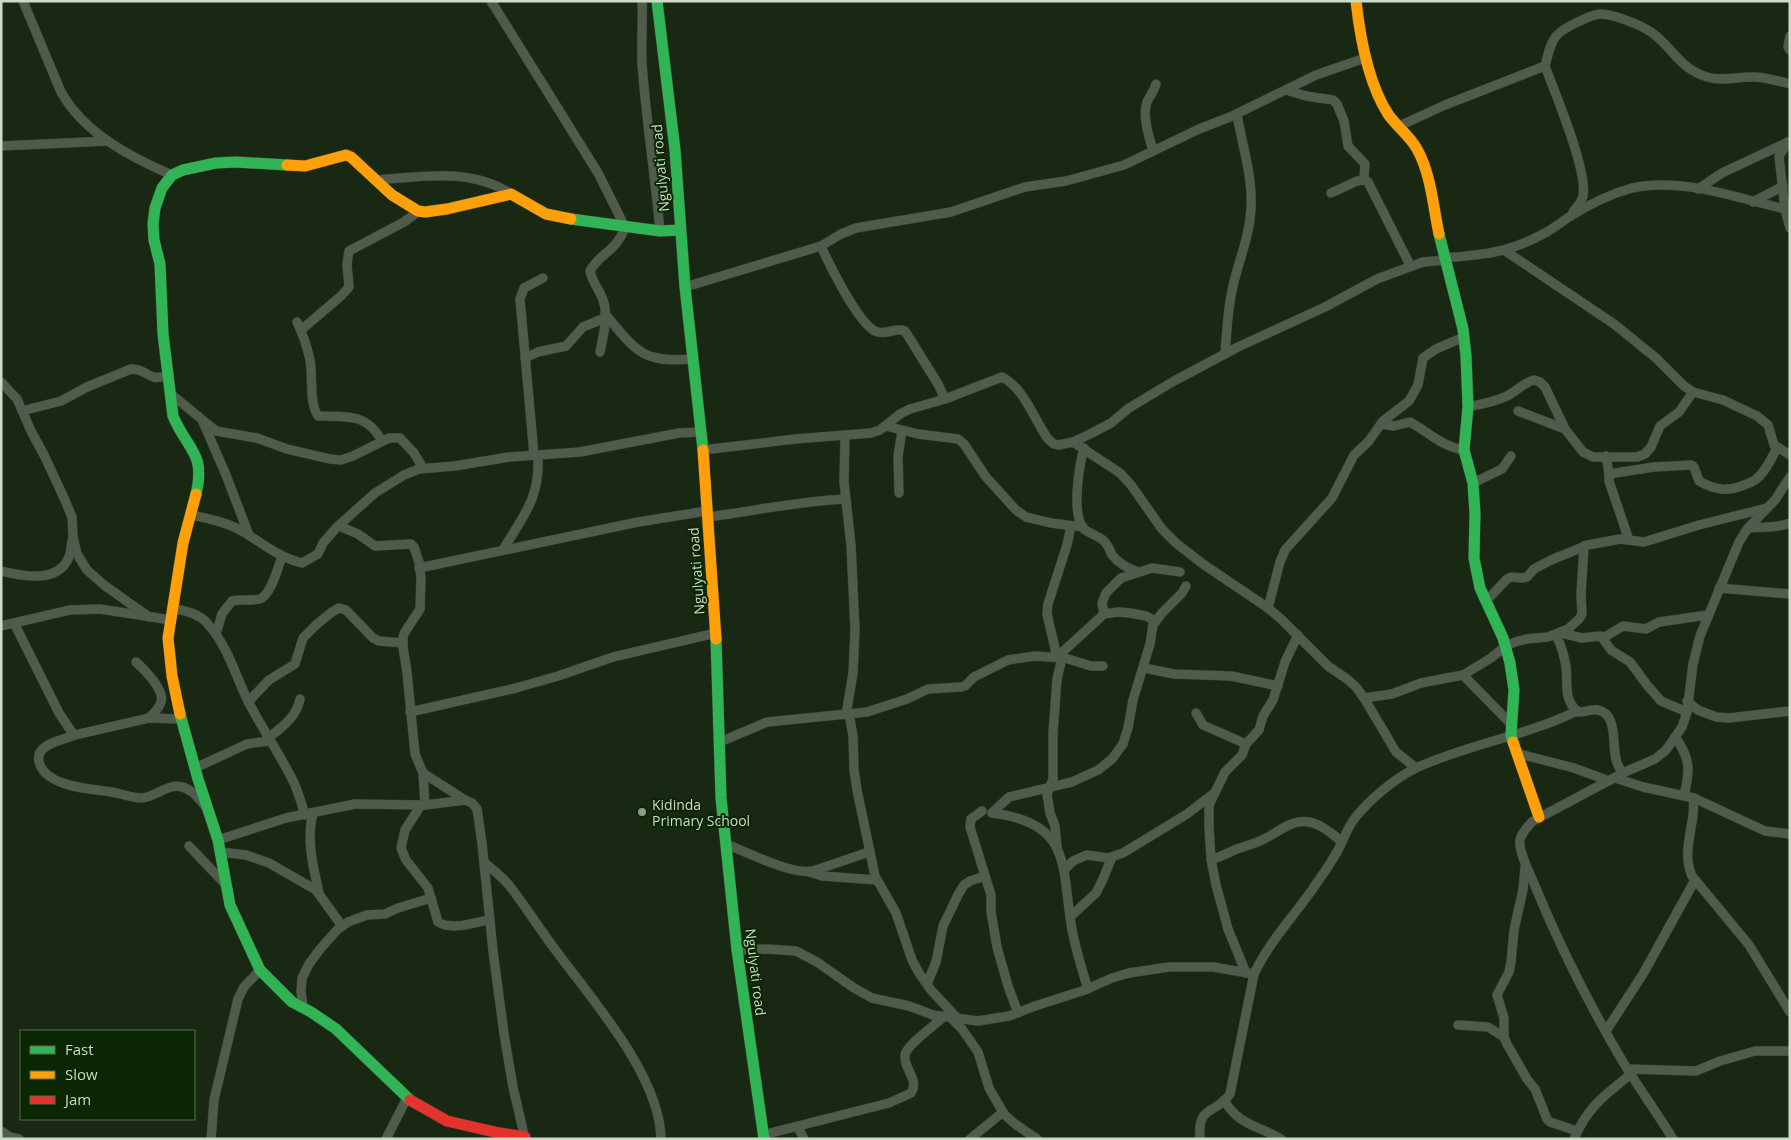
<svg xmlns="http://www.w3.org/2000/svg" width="1791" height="1140" viewBox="0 0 1791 1140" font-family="'Open Sans',sans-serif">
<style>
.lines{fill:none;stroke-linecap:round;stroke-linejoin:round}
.street-casing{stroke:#354231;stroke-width:10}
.fast-casing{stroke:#354231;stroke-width:12}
.slow-casing{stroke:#354231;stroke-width:12}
.jam-casing{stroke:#354231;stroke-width:12}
.street{stroke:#505b4c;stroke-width:9}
.fast{stroke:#30b455;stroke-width:11}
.slow{stroke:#ff9f0a;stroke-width:11}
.jam{stroke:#e5322d;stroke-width:11}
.poi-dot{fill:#8c9d87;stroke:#0a2602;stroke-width:2}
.labels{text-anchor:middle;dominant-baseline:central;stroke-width:4;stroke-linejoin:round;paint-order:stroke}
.street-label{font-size:14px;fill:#cbdcc6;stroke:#0a2602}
.poi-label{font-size:14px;fill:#cbdcc6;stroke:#0a2602;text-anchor:start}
</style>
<rect width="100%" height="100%" fill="#182813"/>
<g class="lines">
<defs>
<g id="street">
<path d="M 23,1 L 61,92 C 84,133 130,157 172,175"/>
<path d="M 491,1 L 598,173 L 625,227 C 616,253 600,252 590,271 C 592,282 600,290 603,300 C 609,316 603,336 600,352"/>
<path d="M 642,1 C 643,22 641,42 642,63 C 646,119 655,175 660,231"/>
<polyline points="1790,36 1788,47 1790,50"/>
<path d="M 1545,66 C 1555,93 1588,171 1583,196 C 1582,202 1577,207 1573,212"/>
<polyline points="1286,90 1306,96 1333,100 1337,104 1344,121 1348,146 1365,164 1364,179"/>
<path d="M 1397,127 L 1445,105 L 1545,66 C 1552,38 1553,33 1580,21 C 1586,18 1594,14 1601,14 C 1613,14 1641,25 1651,32 C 1673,47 1678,68 1707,77 C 1724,82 1739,76 1756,77 C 1767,78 1779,81 1790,84"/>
<polyline points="1788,142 1779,156 1785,209 1790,228"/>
<polyline points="1,146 108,141"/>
<path d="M 1153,151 C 1149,137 1142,116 1147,102 C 1150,95 1154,92 1156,84"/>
<path d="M 377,180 C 421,177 471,167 511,194"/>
<polyline points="1698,189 1722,173 1788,142"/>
<polyline points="1331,193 1357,181 1365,180 1368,182 1410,265"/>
<polyline points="1753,202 1783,186"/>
<path d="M 821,246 C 829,264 858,323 875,331 C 885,336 895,327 905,331 L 938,384 L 945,399"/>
<polyline points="1504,250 1614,324 1656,358 1684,386 1693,392 1723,400 1757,416 1768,425 1774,445 1790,455"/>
<path d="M 1445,257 C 1455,258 1465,256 1475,255 C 1497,253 1518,247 1537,237 C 1549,232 1559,224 1569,217 C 1588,205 1610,194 1632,188 C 1681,177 1737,198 1785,209"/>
<polyline points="685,287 821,246 841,234 856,228 951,212 1025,187 1066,181 1124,165 1199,129 1230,117 1316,75 1365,58"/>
<path d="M 605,314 C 637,352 642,363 693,359"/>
<path d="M 297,322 C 303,334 307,347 310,360 C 313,376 309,403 318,416 C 346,417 366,412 382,441"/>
<polyline points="301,330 341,296 349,287 347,264 349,251 404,222 419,211"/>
<path d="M 1225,354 C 1227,329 1228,303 1235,278 C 1241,255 1250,233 1251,208 C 1253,177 1242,145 1237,114"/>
<polyline points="525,358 538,352 566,346 583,327 605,318"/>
<polyline points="1,382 17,399 31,431 44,455 64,498 72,517 73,537 77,554 87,570 104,585 149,617"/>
<polyline points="171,394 216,431 257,438 287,449 330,459 341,460 353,456 389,438 400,438 414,453 423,468"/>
<path d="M 1468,407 C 1481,404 1495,402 1507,396 C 1517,391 1523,383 1534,380 L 1540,382 L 1545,387 L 1565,429 L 1583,452 L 1593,457 L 1637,457 L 1645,454 L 1651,447 L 1660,426 L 1679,412 L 1693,392"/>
<path d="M 22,411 L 61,401 L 87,387 L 131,369 C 150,369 146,383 169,375"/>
<polyline points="1518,411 1565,429"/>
<polyline points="203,422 226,475 249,535"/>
<path d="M 1381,424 L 1394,426 L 1410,422 C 1428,432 1443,447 1464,450"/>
<polyline points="886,426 918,434 958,439 964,444 986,477 1016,510 1026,517 1051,523 1083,527"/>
<polyline points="845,436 844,482 851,545 855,630 853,673 846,715"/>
<polyline points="1073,442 1120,473 1131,485 1162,529 1176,543 1203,564 1268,608 1281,619 1328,666 1347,679 1356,687 1364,698 1396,752 1416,768"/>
<path d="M 1084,448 C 1079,466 1071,515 1084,529 C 1090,534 1099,536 1104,541 C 1108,545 1110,550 1112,555 C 1119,564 1128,568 1138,572"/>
<path d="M 703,450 L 795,439 L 871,433 L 880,430 L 900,414 L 910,409 L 945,399 L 1002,377 C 1024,388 1034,419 1048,439 L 1054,444 L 1058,445 L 1073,442 L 1090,434 L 1111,423 L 1129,408 L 1174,381 L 1238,347 L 1325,307 L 1377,279 L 1423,262 L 1446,260"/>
<polyline points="534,455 520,299 524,288 543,278"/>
<path d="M 1606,456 L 1609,474 L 1654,467 L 1691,465 L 1694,467 L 1699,481 C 1715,490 1727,492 1744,485 C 1747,484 1752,482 1755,480 C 1765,473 1771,459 1777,448"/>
<polyline points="1609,474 1609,481 1629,540"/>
<polyline points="1473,483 1502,469 1511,456"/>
<polyline points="899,493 898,456 902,431"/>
<path d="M 191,515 C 211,519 230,523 247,534 C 264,545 281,558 302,563 L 318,554 L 323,543 L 337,527 L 375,493 L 404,475 L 419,469 L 455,466 L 509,457 L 580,452 L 679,433 L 701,432"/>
<path d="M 708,517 C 754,511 799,501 846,499"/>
<polyline points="339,526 358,534 375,546 411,544 414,547 419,562 421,578 420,609 405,632 403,637 403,647 407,672 415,754 423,773 425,805"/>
<polyline points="1071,526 1067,545 1048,604 1047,614 1057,657 1104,614 1118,612 1130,613 1146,616 1155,621"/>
<path d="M 1748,528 C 1763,526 1776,529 1790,523"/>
<path d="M 503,550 C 524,514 540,499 538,455"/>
<polyline points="419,568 638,522 707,511"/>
<path d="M 1,571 C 23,576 58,584 69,557 C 71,552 71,546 72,541"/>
<polyline points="1719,588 1790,594"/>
<polyline points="1486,601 1507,579 1511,577 1522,578 1527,577 1534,569 1551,560 1588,545 1620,539 1644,542 1699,525 1767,508"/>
<path d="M 172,608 C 185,611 198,613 207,623 C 227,645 234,671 246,697 C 261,728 281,755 295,785 C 299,795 302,805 305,815"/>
<polyline points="1268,608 1280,562 1285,550 1332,498 1354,455 1368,442 1383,421 1409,401 1418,385 1423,358 1436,349 1464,337"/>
<polyline points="1104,614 1102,603 1106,593 1121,578 1152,568 1180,572"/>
<polyline points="14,623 59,713 71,731 75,735 149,718 181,719"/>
<polyline points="1,626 70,610 100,609 171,620"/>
<polyline points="1561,633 1582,638 1601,636 1611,650 1630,662 1647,685 1661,701 1687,712"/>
<path d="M 216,634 L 222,614 L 232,601 C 241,599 252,601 260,599 C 271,595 278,567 282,557"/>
<path d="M 1556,635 C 1561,645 1564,655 1566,666 C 1568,683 1563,700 1578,712 C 1585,712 1592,709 1598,710 C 1618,714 1612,745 1616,759 C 1617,765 1620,769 1623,774"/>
<polyline points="1603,638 1623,626 1646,629 1659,622 1708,615"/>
<path d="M 136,662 C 144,669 165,690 161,702 C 160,708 153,714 149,718"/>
<polyline points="1144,668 1174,674 1231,676 1278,686"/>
<polyline points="1463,675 1511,724"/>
<polyline points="1364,698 1392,694 1421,683 1463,675 1491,658 1506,646 1515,642 1526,639 1548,637 1568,629 1579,619 1582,614 1581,594 1584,546"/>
<polyline points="1687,701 1698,710 1716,717 1729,718 1790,711"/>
<polyline points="248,702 269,680 295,664 303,638 317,624 332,612 339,608 346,610 373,638 379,641 403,643"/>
<polyline points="410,712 516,688 558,676 613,657 716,633"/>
<polyline points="1196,713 1203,725 1246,744"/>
<polyline points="849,714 853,736 854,770 857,790 875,876 896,913 912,960 919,973 931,990 957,1018"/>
<path d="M 75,735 C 66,739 47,742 41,751 C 38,755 38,760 40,765 C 49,787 91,789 112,792 C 121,794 133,798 142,798 C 156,797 168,783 182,787 C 192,789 199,799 205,806"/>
<path d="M 1675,737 C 1691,759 1690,770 1684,796"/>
<path d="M 268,738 C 281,728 297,717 300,699"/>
<polyline points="720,742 767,722 867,712 907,699 928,689 961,687 965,686 974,677 1008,660 1035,656 1065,658 1091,666 1103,666"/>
<polyline points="1516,753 1574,768 1609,781"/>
<polyline points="195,768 247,744 269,741"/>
<polyline points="423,773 465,800"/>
<polyline points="1615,778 1643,787 1694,798 1765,831 1790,834"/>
<path d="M 1694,798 C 1693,806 1694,814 1692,822 C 1689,841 1684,858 1692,876 L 1749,945 L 1790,1012"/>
<path d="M 421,805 L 405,830 L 401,848 L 406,860 L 428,888 L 438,922 C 453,931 474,922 490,920"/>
<polyline points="982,811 971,819 970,827 991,895 991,912 997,947 1008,986 1018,1013"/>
<path d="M 313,813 C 306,840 313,866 319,893"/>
<polyline points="992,813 1009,797 1072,782 1098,770 1112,759 1123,744 1128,728 1133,700 1150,644 1153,625 1162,613 1182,593 1186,586"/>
<path d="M 992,813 C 1073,823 1061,866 1072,930 C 1076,950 1082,970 1088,989"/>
<polyline points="218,840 286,818 355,804 425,805 465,800 472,803 477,809 482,843 493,951 504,1034 513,1087 525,1139"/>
<path d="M 726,844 C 749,853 791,875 813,871 L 869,852"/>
<polyline points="189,846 226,885"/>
<polyline points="1057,847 1055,826 1050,813 1047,794 1053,779 1053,733 1057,679 1062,658"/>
<polyline points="220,852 246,855 269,863 316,890 342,926"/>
<path d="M 1211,859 C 1222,857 1227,853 1237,849 C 1245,846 1254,844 1262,840 C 1278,833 1290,819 1309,822 C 1321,824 1333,834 1342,842"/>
<path d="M 485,863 C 493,870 501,876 508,884 C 525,905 540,930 557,952 C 593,1001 660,1076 661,1139"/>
<polyline points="1525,867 1523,890 1514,930 1511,962 1509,972 1497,995 1504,1018 1504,1037 1507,1044 1527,1079 1535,1089 1547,1119 1550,1122 1577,1131"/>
<polyline points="1064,870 1073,861 1087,855 1108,858 1123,853 1187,814 1213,794"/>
<polyline points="809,872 822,876 877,880"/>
<polyline points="1070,917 1096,893 1103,879 1112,857"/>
<polyline points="737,950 767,949 796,951 817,962 854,988 872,998 909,1006 933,1015 978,1021 1009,1016 1035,1006 1085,990 1112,978 1129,973 1169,967 1213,967 1254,974"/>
<polyline points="1246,973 1228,929 1216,885 1211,859 1209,826 1209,805 1225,772 1242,755 1246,744 1259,730 1263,716 1273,700 1285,662 1298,635"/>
<polyline points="927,984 936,962 943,926 959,893 964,885 970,881 985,876"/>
<polyline points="303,1007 301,991 302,978 309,964 321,948 337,930 348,922 367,915 385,914 398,908 431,898"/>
<polyline points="950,1017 962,1029 978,1052 989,1088 1004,1114 1015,1124 1037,1139"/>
<polyline points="1458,1025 1488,1027 1504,1037"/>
<polyline points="1606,1031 1643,974 1695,880"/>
<polyline points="1628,1069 1696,1071 1720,1061 1755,1051 1790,1051"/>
<path d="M 1224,1100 C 1239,1126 1258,1125 1281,1139"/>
<polyline points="798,1127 804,1139"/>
<polyline points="1,1131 10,1137 19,1139"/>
<path d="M 763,1135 L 889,1103 L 911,1093 C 920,1079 903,1069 905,1055 C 907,1044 935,1026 944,1016"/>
<polyline points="211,1139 214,1100 238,999 244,987 260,970"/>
<polyline points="386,1139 407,1098"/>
<polyline points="970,1139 1003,1112"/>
<path d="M 1200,1139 C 1197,1104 1216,1115 1230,1094 L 1254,974 C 1269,942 1294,916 1314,887 C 1322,876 1330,864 1337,852 C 1343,841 1347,828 1355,818 C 1370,799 1394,779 1416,768 C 1468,744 1526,736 1577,711"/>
<path d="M 1574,1139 C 1588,1106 1604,1096 1631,1074"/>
<path d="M 1673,1139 C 1657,1113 1639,1088 1623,1062 C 1590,1006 1560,947 1535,886 C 1531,875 1518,852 1520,840 C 1522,832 1528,826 1533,821 L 1625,772 L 1655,759 L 1666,750 L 1682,727 L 1687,712 L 1693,664 L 1700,636 L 1739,542 L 1748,528 L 1775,500 L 1790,477"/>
</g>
<g id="fast">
<polyline points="657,1 675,150 685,287 703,450"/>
<polyline points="571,219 660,231 680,230"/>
<polyline points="1439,234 1463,329 1466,356 1468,407 1464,450 1473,483 1475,514 1474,558 1480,588 1503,638 1510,663 1514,690 1511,735 1513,742"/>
<path d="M 196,494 C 206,452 187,450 173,416 L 163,334 L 160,264 L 154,240 L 153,224 L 155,208 L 162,188 L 172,175 L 183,170 L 216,163 L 236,162 L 287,165"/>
<polyline points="716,639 721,798 737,950 764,1139"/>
<polyline points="180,714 198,779 218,840 230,905 260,970 292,1002 311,1012 336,1029 410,1100"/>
</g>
<g id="slow">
<path d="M 1356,1 C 1360,37 1368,83 1388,114 C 1396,126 1410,136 1417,149 C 1431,174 1433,206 1439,234"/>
<polyline points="287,165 305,166 346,155 351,157 392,195 418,211 425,212 447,209 511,194 546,214 571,219"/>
<polyline points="703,450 716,639"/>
<polyline points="180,714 172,676 168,638 183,543 196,494"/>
<polyline points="1513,742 1539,817"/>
</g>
<polyline id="jam" points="410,1100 447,1121 499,1133 525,1137"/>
</defs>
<use href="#street" class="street-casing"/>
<use href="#fast" class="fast-casing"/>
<use href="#slow" class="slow-casing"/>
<use href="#jam" class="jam-casing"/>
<use href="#street" class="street"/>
<use href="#fast" class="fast"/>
<use href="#slow" class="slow"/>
<use href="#jam" class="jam"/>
</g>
<circle class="poi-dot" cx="642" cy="812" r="5"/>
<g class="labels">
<g class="street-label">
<text transform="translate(660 168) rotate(-95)">Ngulyati road</text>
<text transform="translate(696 571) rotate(-94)">Ngulyati road</text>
<text transform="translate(756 972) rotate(83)">Ngulyati road</text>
</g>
<g class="poi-label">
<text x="652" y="804">Kidinda<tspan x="652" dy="16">Primary School</tspan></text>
</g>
</g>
<rect width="1791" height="1140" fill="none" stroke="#cbdcc6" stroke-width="5"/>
<rect x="20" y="1030" width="175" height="90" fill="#0a2602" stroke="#576f50"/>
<rect x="30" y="1046" width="25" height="8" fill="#30b455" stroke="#576f50"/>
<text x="65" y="1055" font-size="15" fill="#cbdcc6">Fast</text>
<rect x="30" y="1071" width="25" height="8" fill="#ff9f0a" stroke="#576f50"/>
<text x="65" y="1080" font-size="15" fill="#cbdcc6">Slow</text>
<rect x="30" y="1096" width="25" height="8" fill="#e5322d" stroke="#576f50"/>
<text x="65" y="1105" font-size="15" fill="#cbdcc6">Jam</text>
</svg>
